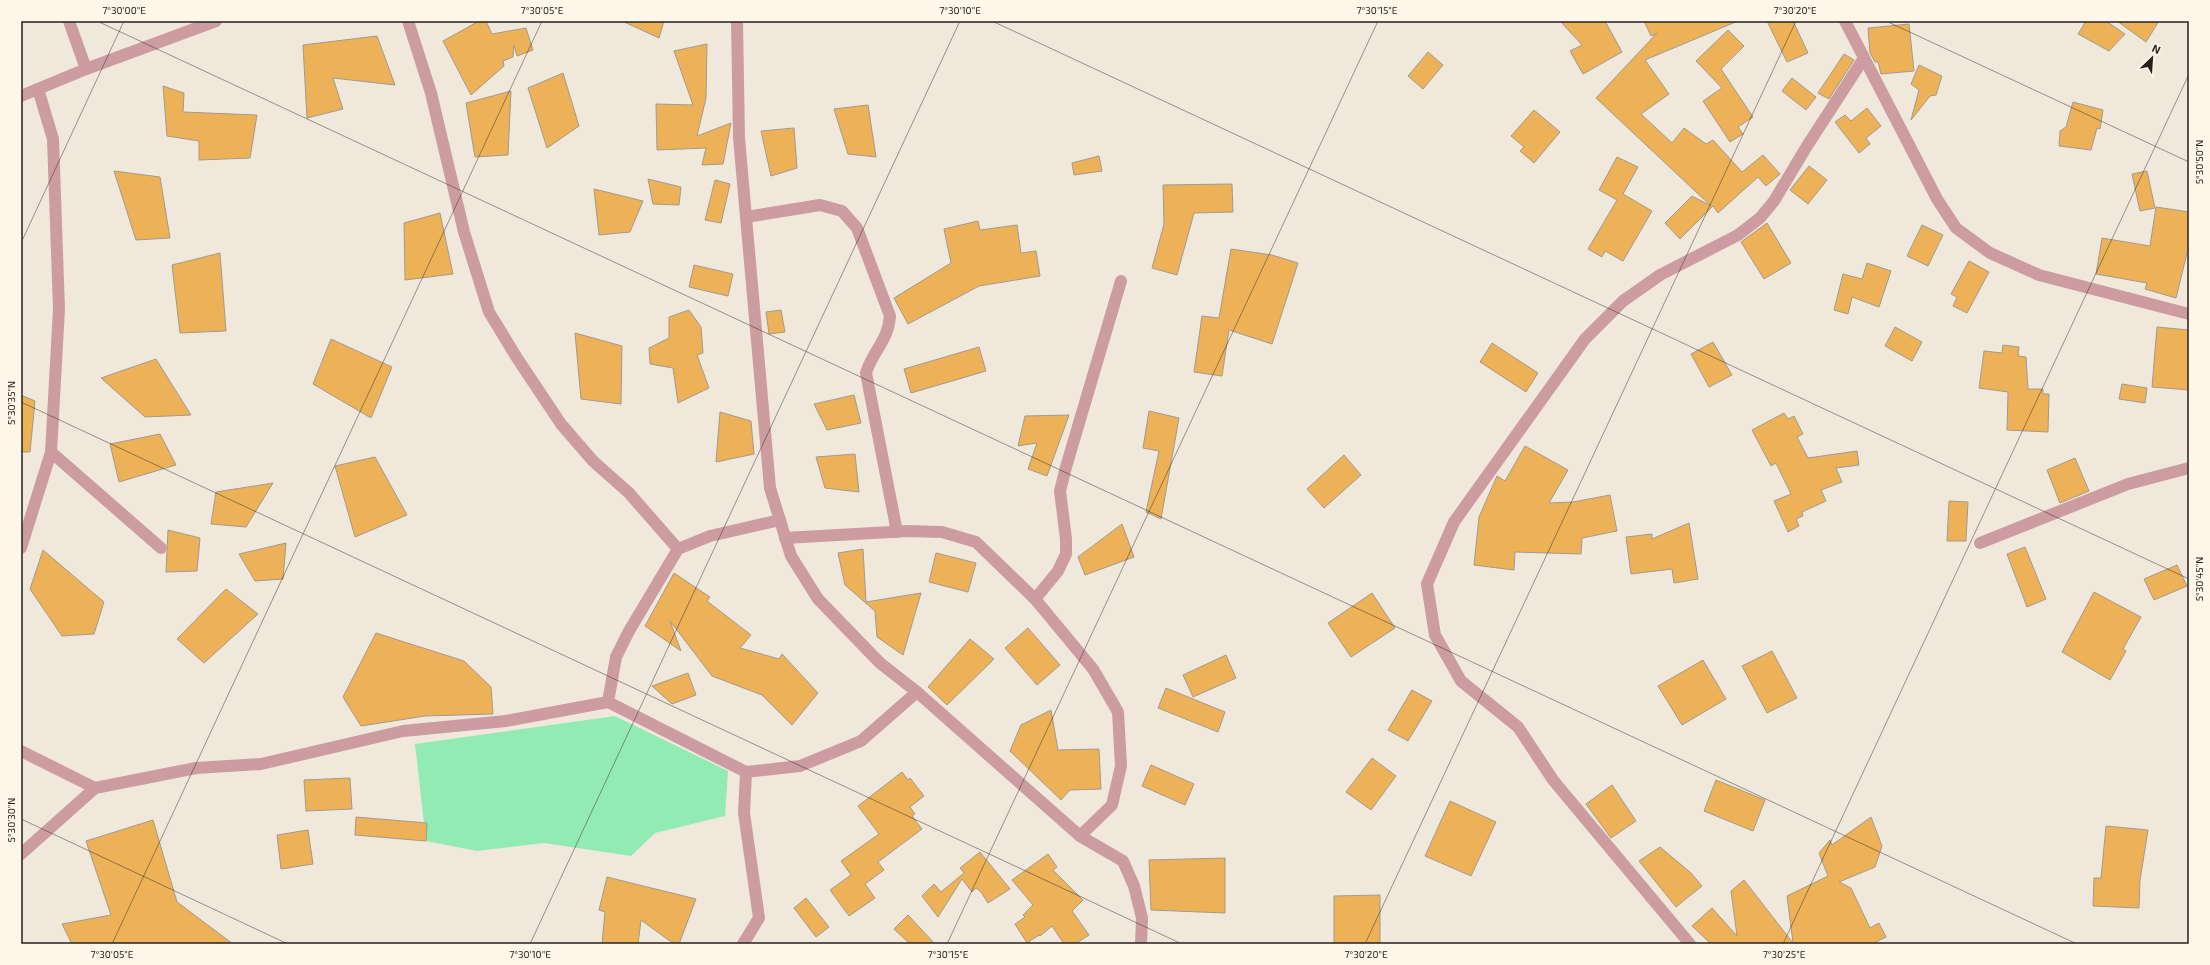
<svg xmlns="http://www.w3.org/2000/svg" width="2210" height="965" viewBox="0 0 2210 965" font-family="'Exo 2',sans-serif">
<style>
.green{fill:#93ebb4}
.building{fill:#edb257;stroke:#a29a8f}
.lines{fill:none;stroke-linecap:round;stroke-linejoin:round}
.minor{stroke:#cc9ca1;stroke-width:12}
.tertiary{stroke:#cc9ca1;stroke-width:12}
.ticks{fill:none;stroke:#25221d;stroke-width:1;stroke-opacity:0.45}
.neatline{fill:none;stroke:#25221d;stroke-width:1.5}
.ticks-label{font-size:10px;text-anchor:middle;fill:#25221d}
</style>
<rect width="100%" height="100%" fill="#f1e8dc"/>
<polygon class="green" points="615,716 728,771 725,816 655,833 631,856 544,843 477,851 426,841 415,744"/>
<g class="building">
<polygon points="479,21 486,21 492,34 526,28 533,50 517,56 514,45 513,57 503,61 504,66 471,95 443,41"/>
<polygon points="622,21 664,21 659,38"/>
<polygon points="1560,21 1605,21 1622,52 1583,74 1570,51 1582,45"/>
<polygon points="1644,21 1738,21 1645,60 1669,94 1641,114 1672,143 1684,128 1706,144 1713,140 1742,172 1763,155 1780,174 1766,186 1758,177 1718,213 1713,206 1680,239 1665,223 1692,196 1711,206 1596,98 1657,33 1651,36"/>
<polygon points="1767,21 1793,21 1808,53 1787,62"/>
<polygon points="2086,21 2106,21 2125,34 2109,51 2078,34"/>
<polygon points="2117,21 2159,21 2146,42"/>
<polygon points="1909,24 1914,71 1881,74 1878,62 1875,62 1870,53 1868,28"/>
<polygon points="1728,30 1744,46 1721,69 1753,117 1738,127 1743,134 1730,142 1703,101 1722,88 1696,61"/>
<polygon points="377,36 395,85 333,78 343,109 307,118 303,45"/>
<polygon points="707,44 706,98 697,136 731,123 723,164 702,165 706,148 657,150 656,104 693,105 674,51"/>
<polygon points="1428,52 1443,65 1423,89 1408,76"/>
<polygon points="1844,54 1854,60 1829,99 1818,93"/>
<polygon points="1919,65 1942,76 1936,95 1930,96 1911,120 1919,90 1911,84"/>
<polygon points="563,73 579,126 547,148 528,88"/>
<polygon points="1792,78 1816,97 1806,110 1782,91"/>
<polygon points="163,86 184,93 183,112 257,115 250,158 199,160 199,141 167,136"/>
<polygon points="511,91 508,155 475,157 466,103"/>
<polygon points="2073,102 2103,110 2100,129 2097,128 2091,150 2059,146 2060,131 2066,127"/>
<polygon points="868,105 876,157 848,154 834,109"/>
<polygon points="1867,108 1881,126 1866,138 1870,144 1859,153 1835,122 1845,115 1851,121"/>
<polygon points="1534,110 1560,132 1534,163 1520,151 1524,147 1511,136"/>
<polygon points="794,128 797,168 771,176 761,131"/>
<polygon points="1099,156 1102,171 1074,175 1072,163"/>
<polygon points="1617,157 1638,167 1623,194 1652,211 1623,261 1605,251 1602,257 1588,249 1617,200 1599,190"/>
<polygon points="1809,166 1827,180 1808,204 1790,190"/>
<polygon points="114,171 160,177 170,238 136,240"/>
<polygon points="2147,171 2155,208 2140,211 2132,174"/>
<polygon points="648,179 681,187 679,205 653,204"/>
<polygon points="715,180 730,184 721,223 705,220"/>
<polygon points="1232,184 1233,212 1194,213 1177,275 1152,268 1164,224 1163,185"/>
<polygon points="594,189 643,201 630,232 599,235"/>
<polygon points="2156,207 2189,212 2189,245 2176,298 2145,289 2147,283 2096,274 2102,238 2150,246"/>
<polygon points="440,213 453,274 405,280 404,223"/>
<polygon points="978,221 980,230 1017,225 1021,253 1036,251 1040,276 979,286 908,324 894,298 951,263 944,229"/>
<polygon points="1767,223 1791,263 1764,279 1741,242"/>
<polygon points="1922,225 1943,235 1928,266 1907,256"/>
<polygon points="1231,249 1272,255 1298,263 1272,344 1229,330 1222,376 1194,372 1202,316 1219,318"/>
<polygon points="220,253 226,331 180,333 172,265"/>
<polygon points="1969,261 1989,272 1967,313 1953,306 1957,297 1951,294"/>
<polygon points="1867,263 1891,271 1879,307 1852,297 1848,314 1834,310 1843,274 1862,279"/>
<polygon points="694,265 733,274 728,296 689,287"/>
<polygon points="689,310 701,327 703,353 697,355 709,388 678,403 673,368 650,364 649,348 669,338 669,317"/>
<polygon points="781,310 785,332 769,334 766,312"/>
<polygon points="1895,327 1922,342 1912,361 1885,346"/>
<polygon points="2157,327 2189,330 2189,390 2152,387"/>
<polygon points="575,333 622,346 621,404 581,399"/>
<polygon points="331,339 392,367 371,418 313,384"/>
<polygon points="1713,342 1732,375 1709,387 1691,354"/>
<polygon points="1492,343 1538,373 1526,392 1480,362"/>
<polygon points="2003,345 2019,347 2018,356 2026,357 2028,389 2043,389 2043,394 2049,394 2048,432 2007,430 2008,392 1979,388 1984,351 2002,353"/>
<polygon points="979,347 986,371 911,393 904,369"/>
<polygon points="156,359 191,415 145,417 101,378"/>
<polygon points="2122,384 2147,388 2145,403 2119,399"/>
<polygon points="21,395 35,401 30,452 21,452"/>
<polygon points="854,395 861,423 827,430 814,404"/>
<polygon points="1149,411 1179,418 1161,519 1146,512 1159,451 1143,448"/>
<polygon points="720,412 751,421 754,454 716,462"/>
<polygon points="1784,413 1788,419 1794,416 1803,434 1797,437 1808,458 1857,451 1859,465 1836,468 1842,482 1821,490 1826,501 1802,512 1803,516 1796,519 1799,526 1788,532 1774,501 1791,494 1776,463 1771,466 1752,430"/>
<polygon points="1069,415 1047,476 1028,469 1037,443 1018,446 1025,416"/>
<polygon points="160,434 176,465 119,482 110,444"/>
<polygon points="1525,446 1568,470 1549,503 1573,502 1610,495 1617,531 1582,538 1581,554 1515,552 1514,570 1474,565 1479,517 1497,476 1505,481"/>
<polygon points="855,454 859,492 825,488 816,457"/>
<polygon points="1344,455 1361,475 1324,508 1307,489"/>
<polygon points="375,457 407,515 355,537 335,466"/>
<polygon points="2075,458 2089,491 2060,503 2047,470"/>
<polygon points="273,483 246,527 211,524 216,492"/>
<polygon points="1949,501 1968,502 1966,541 1947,541"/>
<polygon points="1689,523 1698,579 1674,583 1672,569 1631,574 1626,537 1652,534 1652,539"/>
<polygon points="1122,524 1134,557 1085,575 1078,557"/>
<polygon points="168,530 200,538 197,571 166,572"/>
<polygon points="286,543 283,579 255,581 239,554"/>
<polygon points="2025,547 2046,599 2027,607 2007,554"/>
<polygon points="863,549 866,602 921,593 903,655 877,637 875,611 845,585 838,553"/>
<polygon points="43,550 104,602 94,634 62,636 30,589"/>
<polygon points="936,553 976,563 968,592 929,582"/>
<polygon points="2177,565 2187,586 2154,600 2144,579"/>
<polygon points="674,573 710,597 707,601 751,635 740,648 779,659 782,654 818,693 792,725 762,695 712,676 670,621 681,651 645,626"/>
<polygon points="226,589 258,614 204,663 177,639"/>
<polygon points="2094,592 2141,617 2123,649 2126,651 2110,680 2062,652"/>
<polygon points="1372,593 1395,628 1351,657 1328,623"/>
<polygon points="1028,628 1060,665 1037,685 1005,648"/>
<polygon points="376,633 464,661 491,687 493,714 425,716 361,726 343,697"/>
<polygon points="970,639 994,659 947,705 928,687"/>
<polygon points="1772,651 1797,698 1767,713 1742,666"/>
<polygon points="1226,655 1236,678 1193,697 1183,675"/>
<polygon points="1703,660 1726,699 1682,725 1658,686"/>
<polygon points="688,673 696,695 672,704 652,686"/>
<polygon points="1166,688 1225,712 1218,732 1158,708"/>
<polygon points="1412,690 1432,701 1408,741 1388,730"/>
<polygon points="1051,710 1058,750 1099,749 1101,789 1070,790 1061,800 1010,751 1021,725"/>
<polygon points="1372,758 1396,776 1371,810 1346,792"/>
<polygon points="1151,765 1194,784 1185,805 1142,786"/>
<polygon points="902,772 908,780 910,778 924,796 910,807 915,814 912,816 922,829 878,862 884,870 865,884 875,898 849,916 830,890 851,875 841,861 879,834 858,806"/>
<polygon points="350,778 352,809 306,811 304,780"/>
<polygon points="1716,780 1765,800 1753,831 1704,811"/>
<polygon points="1612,785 1636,821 1611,838 1586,804"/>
<polygon points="1450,801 1496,822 1471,876 1425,856"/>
<polygon points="356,817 427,823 426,841 355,835"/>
<polygon points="1871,817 1882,846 1875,867 1839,882 1851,888 1870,928 1879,923 1886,937 1872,944 1711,944 1692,926 1712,908 1737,936 1731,891 1744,880 1793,943 1787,896 1828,876 1819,853 1830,840 1832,845"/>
<polygon points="153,820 177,902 233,944 72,944 62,924 111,915 86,841"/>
<polygon points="2106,826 2148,830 2140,880 2139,908 2093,906 2094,878 2101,878"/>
<polygon points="308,830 313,864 281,869 277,835"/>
<polygon points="1660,847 1691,873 1702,886 1676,907 1639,861"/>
<polygon points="980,852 1010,889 988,903 981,892 976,888 972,892 962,879 938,917 922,896 934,884 941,892 964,873 960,868"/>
<polygon points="1048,854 1057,867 1053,870 1083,900 1072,911 1089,935 1075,944 1064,944 1052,926 1040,936 1039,935 1027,943 1015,924 1025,917 1023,915 1033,905 1012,880"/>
<polygon points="1225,858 1225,913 1151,910 1149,860"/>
<polygon points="607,877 696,899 679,944 674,944 641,920 638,944 602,944 605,912 599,910"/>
<polygon points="1380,895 1380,944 1334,944 1334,896"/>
<polygon points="806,898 829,927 816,937 794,908"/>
<polygon points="908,915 935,944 910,944 894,929"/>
</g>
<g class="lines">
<g class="minor">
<polyline points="69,21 86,69"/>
<polyline points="408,21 431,93 464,232 489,312 517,358 561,424 593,461 629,493 678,549"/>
<polyline points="1845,21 1937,199 1956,228 1990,253 2039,275 2189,314"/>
<polyline points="21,96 86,69 216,21"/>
<path d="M 746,217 L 820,205 L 842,211 L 857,228 L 890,316 C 888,342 873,350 866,373 L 897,532"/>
<polyline points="51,452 161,548"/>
<polyline points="785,538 908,531 942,532 976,542 1035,599 1093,669 1118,712 1121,766 1112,805 1080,836"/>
<polyline points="1980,543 2128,484 2189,468"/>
<polyline points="21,548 51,452 59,309 53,139 38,89"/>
<polyline points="1035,599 1058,571 1066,554 1066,539 1060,491 1066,467 1121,281"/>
<polyline points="608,702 616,657 629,631 678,549 710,536 780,520"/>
<polyline points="21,751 95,788"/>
<polyline points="21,854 95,788 196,768 261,764 403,731 506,721 608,702 746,772 800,766 861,741 917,692"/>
<polyline points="743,944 759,918 744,813 746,772"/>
<polyline points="1690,944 1553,780 1518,727 1461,681 1435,635 1427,584 1454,522 1585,339 1623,301 1660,275 1738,235 1760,218 1774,201 1807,146 1864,58"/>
</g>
<polyline class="tertiary" points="737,21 739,138 770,488 791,556 818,599 880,663 917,692 1080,836 1123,861 1134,886 1142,918 1141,944"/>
</g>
<path class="ticks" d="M 97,21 L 2077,944M 992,21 L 2189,579M 1886,21 L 2189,162M 21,243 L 124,21M 21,402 L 1182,944M 21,819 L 288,944M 112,944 L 542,21M 530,944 L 960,21M 947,944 L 1378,21M 1365,944 L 1796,21M 1783,944 L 2189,74"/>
<rect width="2210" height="965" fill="none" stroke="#fef6e9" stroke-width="44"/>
<g transform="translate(2152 58) rotate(25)" stroke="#fef6e9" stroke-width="3" paint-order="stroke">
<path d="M0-3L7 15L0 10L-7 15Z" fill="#25221d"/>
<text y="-6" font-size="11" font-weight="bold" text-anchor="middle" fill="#25221d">N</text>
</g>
<rect x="22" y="22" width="2166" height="921" class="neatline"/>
<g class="ticks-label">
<text x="124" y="14">7°30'00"E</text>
<text x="542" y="14">7°30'05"E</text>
<text x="960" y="14">7°30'10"E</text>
<text x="1377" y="14">7°30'15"E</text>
<text x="1795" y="14">7°30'20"E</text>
<text transform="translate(2199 162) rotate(-90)" y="4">5°30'50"N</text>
<text transform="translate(11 403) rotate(-90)" y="4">5°30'35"N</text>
<text transform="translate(2199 579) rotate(-90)" y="4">5°30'45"N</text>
<text transform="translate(11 820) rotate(-90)" y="4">5°30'30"N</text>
<text x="112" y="958">7°30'05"E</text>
<text x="530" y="958">7°30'10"E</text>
<text x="948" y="958">7°30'15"E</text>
<text x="1366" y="958">7°30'20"E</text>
<text x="1784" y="958">7°30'25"E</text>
</g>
</svg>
